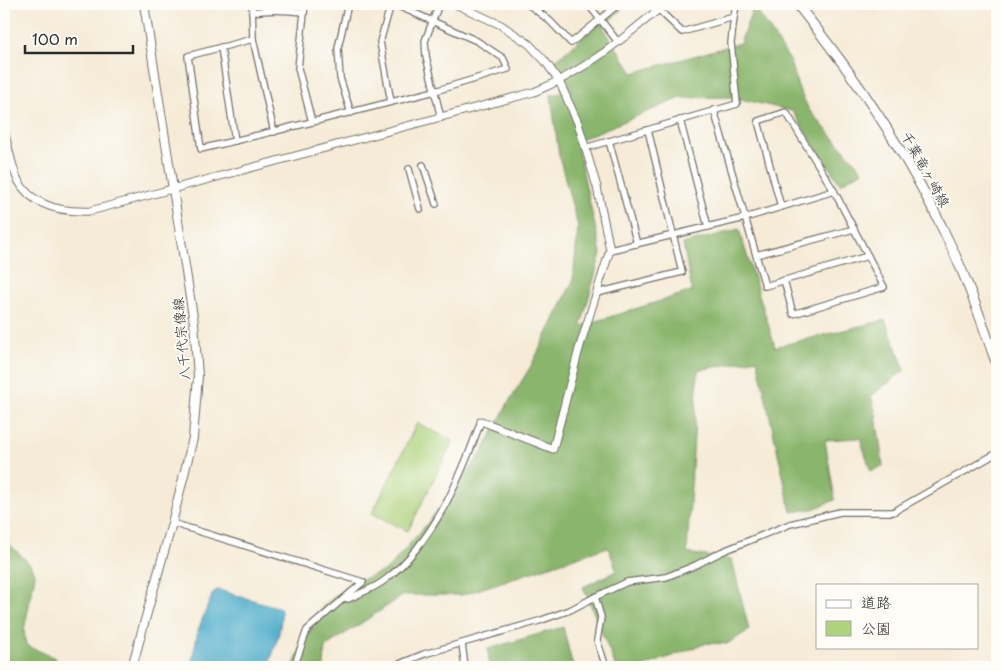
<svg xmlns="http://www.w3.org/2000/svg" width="1001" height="671" viewBox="0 0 1001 671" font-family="'Playpen Sans','Klee One',sans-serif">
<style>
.green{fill:#add37d;stroke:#6c7f54}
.forest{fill:#8ab56c;stroke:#5a704c}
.water{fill:#4aaac9;stroke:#3a6a7a}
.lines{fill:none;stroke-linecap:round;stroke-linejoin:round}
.minor-casing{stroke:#726e67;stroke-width:8}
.tertiary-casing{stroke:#726e67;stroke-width:9}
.secondary-casing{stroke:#726e67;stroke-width:10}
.primary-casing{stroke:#726e67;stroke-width:11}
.minor{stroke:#fff;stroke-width:5.5}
.tertiary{stroke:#fff;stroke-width:7}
.secondary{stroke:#fff;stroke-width:8}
.primary{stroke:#fff;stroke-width:9}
.labels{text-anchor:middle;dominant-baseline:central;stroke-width:4;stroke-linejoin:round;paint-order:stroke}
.street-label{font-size:14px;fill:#2b2b2b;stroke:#fdfcf7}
</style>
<rect width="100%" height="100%" fill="#fdfcf7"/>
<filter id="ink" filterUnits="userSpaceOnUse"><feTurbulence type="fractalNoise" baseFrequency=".02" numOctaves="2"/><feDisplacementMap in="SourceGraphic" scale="10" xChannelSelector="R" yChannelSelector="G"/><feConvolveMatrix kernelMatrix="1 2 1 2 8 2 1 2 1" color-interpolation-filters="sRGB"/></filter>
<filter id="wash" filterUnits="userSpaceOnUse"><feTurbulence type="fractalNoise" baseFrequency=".0096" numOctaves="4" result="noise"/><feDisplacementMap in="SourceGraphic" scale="20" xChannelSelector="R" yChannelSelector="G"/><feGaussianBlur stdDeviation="1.12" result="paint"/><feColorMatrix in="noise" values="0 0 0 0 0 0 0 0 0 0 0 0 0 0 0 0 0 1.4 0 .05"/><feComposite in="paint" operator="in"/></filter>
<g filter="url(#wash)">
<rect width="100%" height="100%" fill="#f5ebd7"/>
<polygon class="green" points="417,423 453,441 408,531 372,514"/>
<g class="forest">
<polygon points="619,4 627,4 603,27 633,73 740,43 754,6 789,59 798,87 809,110 863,171 840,184 792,111 732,97 681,98 576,141 601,253 581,326 692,291 683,244 739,229 775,347 885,320 905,370 871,396 876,414 883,466 871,471 860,438 825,440 835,500 813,509 791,512 757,359 698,370 687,553 732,560 749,630 727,644 707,643 699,646 642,667 616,667 583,587 617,571 608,547 462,595 404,595 325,647 324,667 293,667 303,642 324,605 352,583 387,570 426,525 483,451 508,403 531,366 573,281 578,227 559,156 551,95 571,91 553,62 593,29"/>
<polygon points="4,527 9,544 30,564 35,576 24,630 26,645 55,658 62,667 4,667"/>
<polygon points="563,627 573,667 489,667 488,649"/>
</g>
<path class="water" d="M 219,590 L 280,608 C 285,621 273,654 268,667 L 191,667 L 198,630 L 212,595 L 215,591 Z"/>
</g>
<g filter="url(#ink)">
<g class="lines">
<defs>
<g id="minor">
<polyline points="252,4 253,39 188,56 201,149 312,122"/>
<polyline points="305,4 298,68 312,122 435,91 508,69 503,58 477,41 394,4"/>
<polyline points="348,4 338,48 340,78 351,113"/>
<polyline points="439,4 425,41 426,56 441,118"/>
<polyline points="528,4 550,21 571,43 619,4"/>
<polyline points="588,4 618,42"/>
<polyline points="658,9 682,32 734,17 736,5 735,4"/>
<path d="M 252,12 C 270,9 286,10 304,12"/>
<polyline points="253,39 274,132"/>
<polyline points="221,47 235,141"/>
<polyline points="391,102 380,42 391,4"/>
<polyline points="714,110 765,286 868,256 884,287 793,314 784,280"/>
<polyline points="680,120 708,227"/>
<polyline points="609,141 637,244"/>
<polyline points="585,148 737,104 731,43 734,17"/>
<polyline points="423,165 436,204"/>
<polyline points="409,169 420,209"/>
<polyline points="781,207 758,121 786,112 834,191 868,256"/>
<polyline points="610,250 745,218 834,191"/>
<polyline points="756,255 854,229"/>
<polyline points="597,293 682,272 648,130"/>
<polyline points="172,523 363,582 307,630 294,667"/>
<polyline points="595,597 627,582 666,577 696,565 721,552 790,524 840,512 893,512 997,453"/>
<path d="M 348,599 C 360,593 375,588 385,580 C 434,542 461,477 481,421"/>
<polyline points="462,644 465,667"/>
<polyline points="392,667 424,654 539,621 570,610 595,597 601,617 597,640 606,667"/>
</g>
<g id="tertiary">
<polyline points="455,4 501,25 529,44 545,61 559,81 578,123 597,187 610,250 579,349 553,449 481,421"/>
<path d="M 4,131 C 8,145 12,168 18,180 C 32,207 64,212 90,211 L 534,92 C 584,72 624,38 665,4"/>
</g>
<polyline id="secondary" points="132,667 172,523 193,438 198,376 194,323 144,4"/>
<path id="primary" d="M 797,4 C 857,78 910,157 950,244 C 969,284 983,325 997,365"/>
</defs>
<use href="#minor" class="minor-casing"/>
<use href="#tertiary" class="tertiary-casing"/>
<use href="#secondary" class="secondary-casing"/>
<use href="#primary" class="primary-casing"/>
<use href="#minor" class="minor"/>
<use href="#tertiary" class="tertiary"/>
<use href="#secondary" class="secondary"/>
<use href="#primary" class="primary"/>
</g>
</g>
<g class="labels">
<g class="street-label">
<text transform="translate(926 169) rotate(61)">千葉竜ヶ崎線</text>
<text transform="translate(181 339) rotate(-95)">八千代宗像線</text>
</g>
</g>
<rect width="1001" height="671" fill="none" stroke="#fdfcf7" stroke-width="20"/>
<rect x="816" y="584" width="162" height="65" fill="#fdfcf7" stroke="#a9a8a5"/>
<rect x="826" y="600" width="25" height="8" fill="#ffffff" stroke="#a9a8a5"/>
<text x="861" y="608" font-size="15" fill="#2b2b2b">道路</text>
<rect x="826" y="621" width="25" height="15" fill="#add37d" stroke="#a9a8a5"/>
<text x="861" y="634" font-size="15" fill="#2b2b2b">公園</text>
<path d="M25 45v8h108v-8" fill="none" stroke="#2b2b2b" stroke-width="2.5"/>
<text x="32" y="45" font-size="15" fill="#2b2b2b" stroke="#fdfcf7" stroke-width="4" paint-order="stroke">100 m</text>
</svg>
